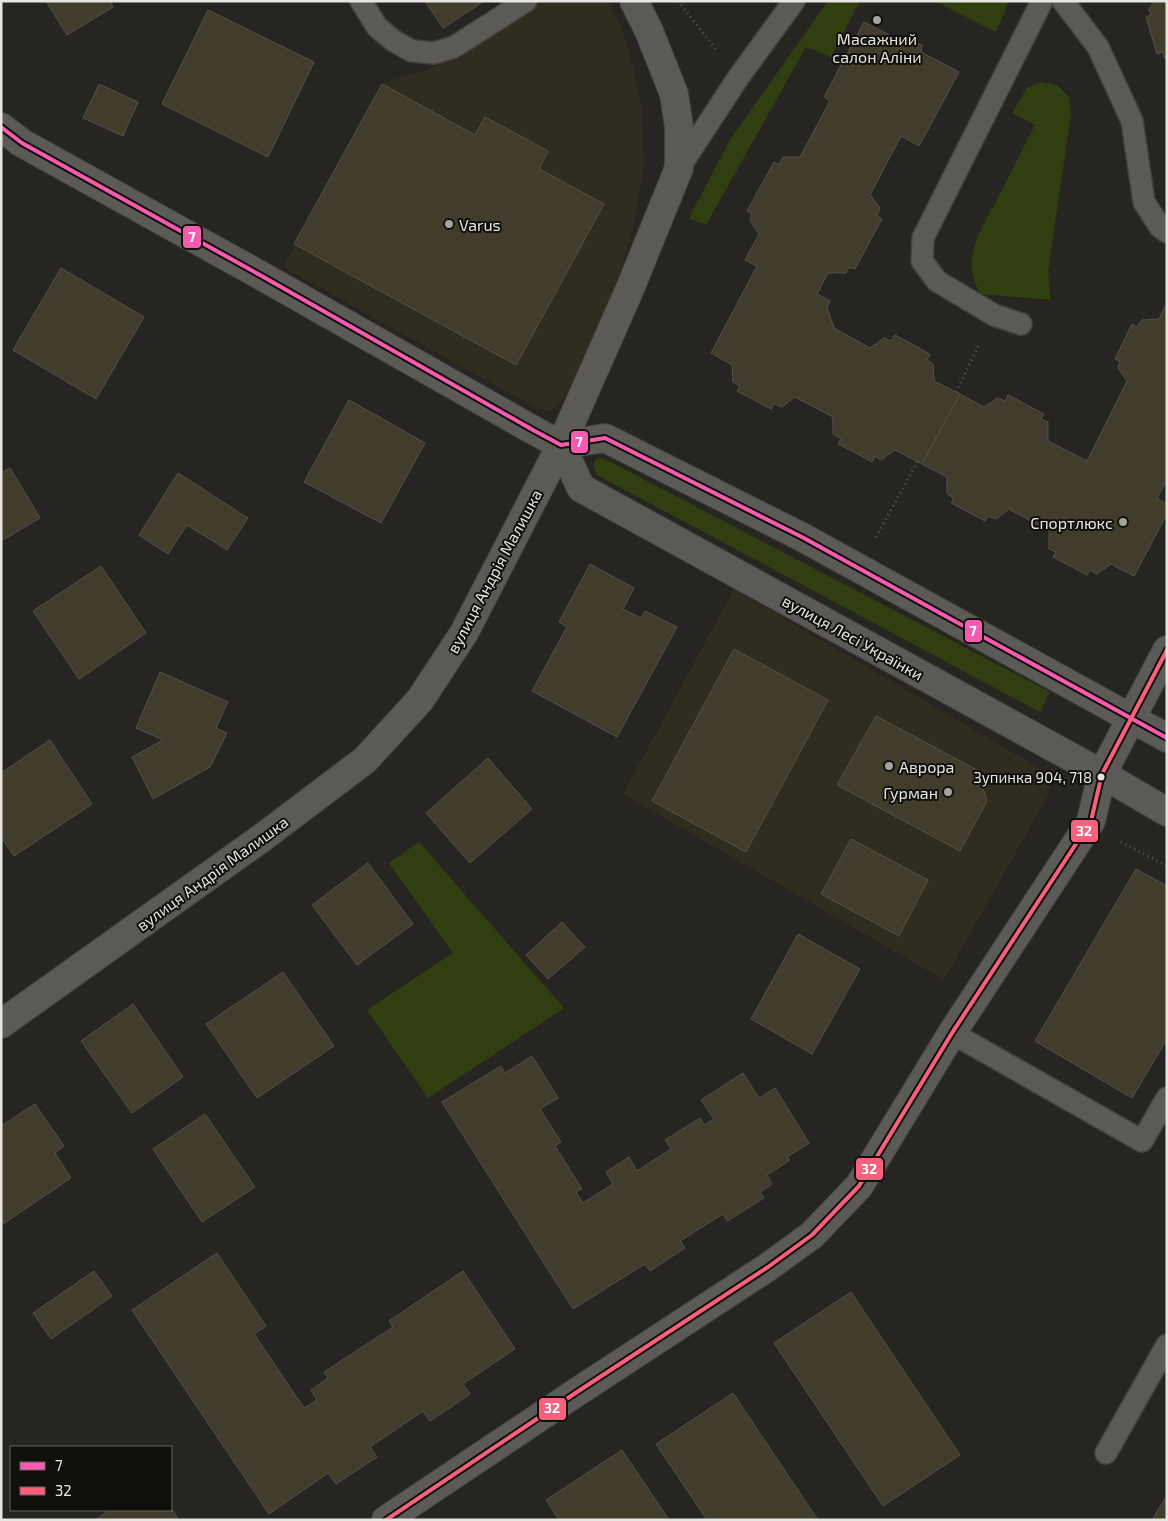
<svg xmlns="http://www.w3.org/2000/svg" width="1168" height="1521" viewBox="0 0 1168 1521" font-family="'Exo 2',sans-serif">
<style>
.built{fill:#302c1f}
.green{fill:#313e10}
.building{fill:#413c2b;stroke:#52514d}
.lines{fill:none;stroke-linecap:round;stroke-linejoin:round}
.lane-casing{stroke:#43413d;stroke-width:24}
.street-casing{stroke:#43413d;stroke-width:30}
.path{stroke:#575654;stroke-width:3;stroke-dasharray:1 4;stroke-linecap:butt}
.lane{stroke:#5b5a57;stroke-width:21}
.street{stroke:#5b5a57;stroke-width:28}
.bus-1-casing{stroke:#110f0c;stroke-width:8}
.bus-2-casing{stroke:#110f0c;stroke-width:8}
.bus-1{stroke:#f75aaf;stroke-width:4}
.bus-2{stroke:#f8607d;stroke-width:4}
.poi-dot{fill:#a3a29c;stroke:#110f0c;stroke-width:2}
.bus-dot{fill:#e6e5df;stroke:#110f0c;stroke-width:2}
.labels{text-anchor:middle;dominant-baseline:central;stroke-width:4;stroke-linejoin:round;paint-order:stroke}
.bus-label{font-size:15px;fill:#e6e5df;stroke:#110f0c;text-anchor:end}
.poi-label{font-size:16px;fill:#e6e5df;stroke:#110f0c;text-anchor:start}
.street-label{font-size:16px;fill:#e6e5df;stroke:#110f0c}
.line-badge{stroke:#110f0c;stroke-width:2}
.badge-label{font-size:14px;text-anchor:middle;font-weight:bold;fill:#fff}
</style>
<rect width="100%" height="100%" fill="#272521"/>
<g class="built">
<polygon points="538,1 607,1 621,26 633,65 641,107 644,162 632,234 622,267 605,312 569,389 561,403 550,411 538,409 283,267 382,84 439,65"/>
<polygon points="734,589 1048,773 1050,792 944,980 623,794"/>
</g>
<g class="green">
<polygon points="828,1 860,1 831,57 806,47 706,225 689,218 731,138"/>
<polygon points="935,1 1008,1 1008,4 996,32"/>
<path d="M 1039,82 L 1057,85 L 1069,97 L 1071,114 L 1048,272 L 1051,300 L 980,294 C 969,270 970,264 977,238 L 1035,125 L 1012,113 L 1027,88 Z"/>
<polygon points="597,458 605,459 1050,692 1040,712 597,475 593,465"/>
<polygon points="419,842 564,1008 428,1098 367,1010 453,953 389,863"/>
</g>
<g class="building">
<polygon points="46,1 110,1 113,7 67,35"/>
<polygon points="425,1 484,1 443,28"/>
<polygon points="1155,1 1167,1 1167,59 1165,59 1163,52 1157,54 1146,17 1151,15 1149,9"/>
<polygon points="208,10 314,62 268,157 162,104"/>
<polygon points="864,22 903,42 908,38 922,45 921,52 959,72 919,146 901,136 870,195 880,208 877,216 882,219 855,269 849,267 846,273 828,273 817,294 830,301 827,307 834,328 870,348 884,338 891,341 895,335 930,354 927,360 933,364 934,381 960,394 922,464 895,450 881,460 875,456 872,462 852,451 838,444 841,439 833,434 833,417 795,397 782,407 774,404 771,409 737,391 740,386 733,382 732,365 711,353 757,266 745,260 759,234 750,220 752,214 747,211 774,162 779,165 783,157 800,157 830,101 824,97"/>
<polygon points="99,84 138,102 123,136 83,118"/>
<polygon points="382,84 475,135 485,117 548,151 539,169 604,204 516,365 294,244"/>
<polygon points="61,268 144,317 96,399 13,350"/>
<polygon points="1167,302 1167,480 1157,498 1167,504 1167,514 1134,576 1111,564 1097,574 1090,570 1087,575 1053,557 1056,552 1049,549 1049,531 1009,509 996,519 988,516 985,521 951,503 954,498 947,494 947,477 922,464 960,394 984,407 998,398 1005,401 1008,395 1044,414 1041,419 1048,422 1048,441 1087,461 1127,381 1118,368 1120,361 1115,359 1132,324 1137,327 1142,320 1159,319"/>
<polygon points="349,400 425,443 381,523 304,482"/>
<polygon points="10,468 40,518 1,541 1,473"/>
<polygon points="178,473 248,518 227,550 187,525 168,554 139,535"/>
<polygon points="590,564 634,588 623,609 641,618 645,611 677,627 617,737 532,691 567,627 559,622"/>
<polygon points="101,566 146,633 79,679 33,611"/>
<polygon points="734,649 828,700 746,852 652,801"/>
<polygon points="160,672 228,702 216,728 227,733 210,767 153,799 132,757 163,740 136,728"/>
<polygon points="876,716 977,770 987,801 960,851 837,785"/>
<polygon points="50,740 92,804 14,856 1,837 1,773"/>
<polygon points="488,758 532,809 470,863 426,813"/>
<polygon points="851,839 928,880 899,936 821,894"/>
<polygon points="368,863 413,924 357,965 312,905"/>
<polygon points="1136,869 1167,886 1167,1039 1132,1098 1035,1041"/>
<polygon points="562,922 585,947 548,979 526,955"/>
<polygon points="798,934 860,969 812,1054 751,1019"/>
<polygon points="283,972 334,1046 257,1098 206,1024"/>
<polygon points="133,1004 183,1077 132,1113 81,1041"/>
<polygon points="532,1056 558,1098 540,1109 561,1142 555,1146 582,1189 576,1192 583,1203 613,1184 606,1172 629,1157 637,1171 671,1149 665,1140 700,1118 704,1125 714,1119 701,1100 743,1073 759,1098 775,1088 809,1143 787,1157 790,1160 767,1175 772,1184 760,1192 764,1198 727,1221 723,1214 680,1241 685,1248 650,1271 645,1264 573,1309 442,1102 501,1066 505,1073"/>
<polygon points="35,1104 64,1146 55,1153 71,1178 3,1224 1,1222 1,1126"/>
<polygon points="205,1114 255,1187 202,1222 153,1149"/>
<polygon points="217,1253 266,1326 254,1334 304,1408 317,1400 311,1390 328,1378 324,1372 393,1327 389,1321 463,1271 515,1349 463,1384 470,1394 430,1421 423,1411 370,1447 377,1457 336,1484 328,1473 269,1514 132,1310"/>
<polygon points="94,1271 112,1296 51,1339 33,1313"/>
<polygon points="851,1292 960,1455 883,1506 774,1343"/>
<polygon points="733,1393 818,1520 707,1520 656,1444"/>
<polygon points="622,1450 669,1520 559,1520 546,1500"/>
<polygon points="1167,1495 1167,1520 1152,1520"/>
<polygon points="171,1508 179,1520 95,1520 110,1510 171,1510"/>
</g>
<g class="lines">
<defs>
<g id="lane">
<polyline points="361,1 377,27 394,41 412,51 434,53 454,47 526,1"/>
<polyline points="1063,1 1098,47 1132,121 1144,202 1160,227 1167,232"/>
<polyline points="679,168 738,78 794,1"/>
<polyline points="1021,324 994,315 937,281 922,261 923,238 1042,1"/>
<polyline points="952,1033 1142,1141 1167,1098"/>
<polyline points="1106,1453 1167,1345"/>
</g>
<g id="street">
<polyline points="1,127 22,143 260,275 533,430 561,445 605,438 802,537 1167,738"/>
<polyline points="561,445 581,488 1102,774 1167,812"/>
<polyline points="1,1024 259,840 365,760 420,700 464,633 561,445 629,291 679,168 679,127 674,94 649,31 634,1"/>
<polyline points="386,1520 577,1392 768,1267 812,1235 859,1186 952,1033 1091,821 1102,774 1167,650"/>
</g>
</defs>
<use href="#lane" class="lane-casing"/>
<use href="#street" class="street-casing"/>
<g class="path">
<polyline points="678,1 718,52"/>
<polyline points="956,392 980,343"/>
<polyline points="876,537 918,461"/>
<polyline points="1121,842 1167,866"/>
</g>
<use href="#lane" class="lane"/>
<use href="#street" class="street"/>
<defs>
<polyline id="bus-1" points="1,127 22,143 260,275 533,430 561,445 605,438 802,537 1167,738"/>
<polyline id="bus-2" points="386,1520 577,1392 768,1267 812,1235 859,1186 952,1033 1091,821 1102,774 1167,650"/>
</defs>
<use href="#bus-1" class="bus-1-casing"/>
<use href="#bus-2" class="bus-2-casing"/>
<use href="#bus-1" class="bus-1"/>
<use href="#bus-2" class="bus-2"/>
</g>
<g class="poi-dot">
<circle cx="877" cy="20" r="5"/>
<circle cx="449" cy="224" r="5"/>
<circle cx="1123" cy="522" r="5"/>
<circle cx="889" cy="766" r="5"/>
<circle cx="948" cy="792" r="5"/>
</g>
<circle class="bus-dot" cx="1101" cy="777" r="4.5"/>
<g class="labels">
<g class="bus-label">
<text x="1092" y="777">Зупинка 904, 718</text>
</g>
<g class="poi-label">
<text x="877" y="38" text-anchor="middle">Масажний<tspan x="877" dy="18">салон Аліни</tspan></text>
<text x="459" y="224">Varus</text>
<text x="1113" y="522" text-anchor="end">Спортлюкс</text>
<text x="899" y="766">Аврора</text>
<text x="938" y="792" text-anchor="end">Гурман</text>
</g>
<g class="street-label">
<text transform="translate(494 571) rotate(-62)">вулиця Андрія Малишка</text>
<text transform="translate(853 637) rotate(29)">вулиця Лесі Українки</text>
<text transform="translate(212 873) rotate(-36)">вулиця Андрія Малишка</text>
</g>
</g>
<g class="line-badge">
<rect x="182" y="225" width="20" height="24" rx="5" fill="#f75aaf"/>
<rect x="570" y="430" width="19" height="24" rx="5" fill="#f75aaf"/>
<rect x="964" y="619" width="19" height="24" rx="5" fill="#f75aaf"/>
<rect x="1070" y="819" width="29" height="24" rx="5" fill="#f8607d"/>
<rect x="855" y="1157" width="29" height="24" rx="5" fill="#f8607d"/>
<rect x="538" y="1397" width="29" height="24" rx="5" fill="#f8607d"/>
</g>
<g class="badge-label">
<text x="192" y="242">7</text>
<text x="579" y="447">7</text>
<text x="973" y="636">7</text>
<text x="1084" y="836">32</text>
<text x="869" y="1174">32</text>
<text x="552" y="1413">32</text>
</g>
<rect width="1168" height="1521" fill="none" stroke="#e6e5df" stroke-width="5"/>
<rect x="10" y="1446" width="162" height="65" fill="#110f0c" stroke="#666560"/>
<rect x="20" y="1462" width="25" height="8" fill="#f75aaf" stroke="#666560"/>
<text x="55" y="1471" font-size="15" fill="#e6e5df">7</text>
<rect x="20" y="1487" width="25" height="8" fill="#f8607d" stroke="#666560"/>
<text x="55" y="1496" font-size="15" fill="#e6e5df">32</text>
</svg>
